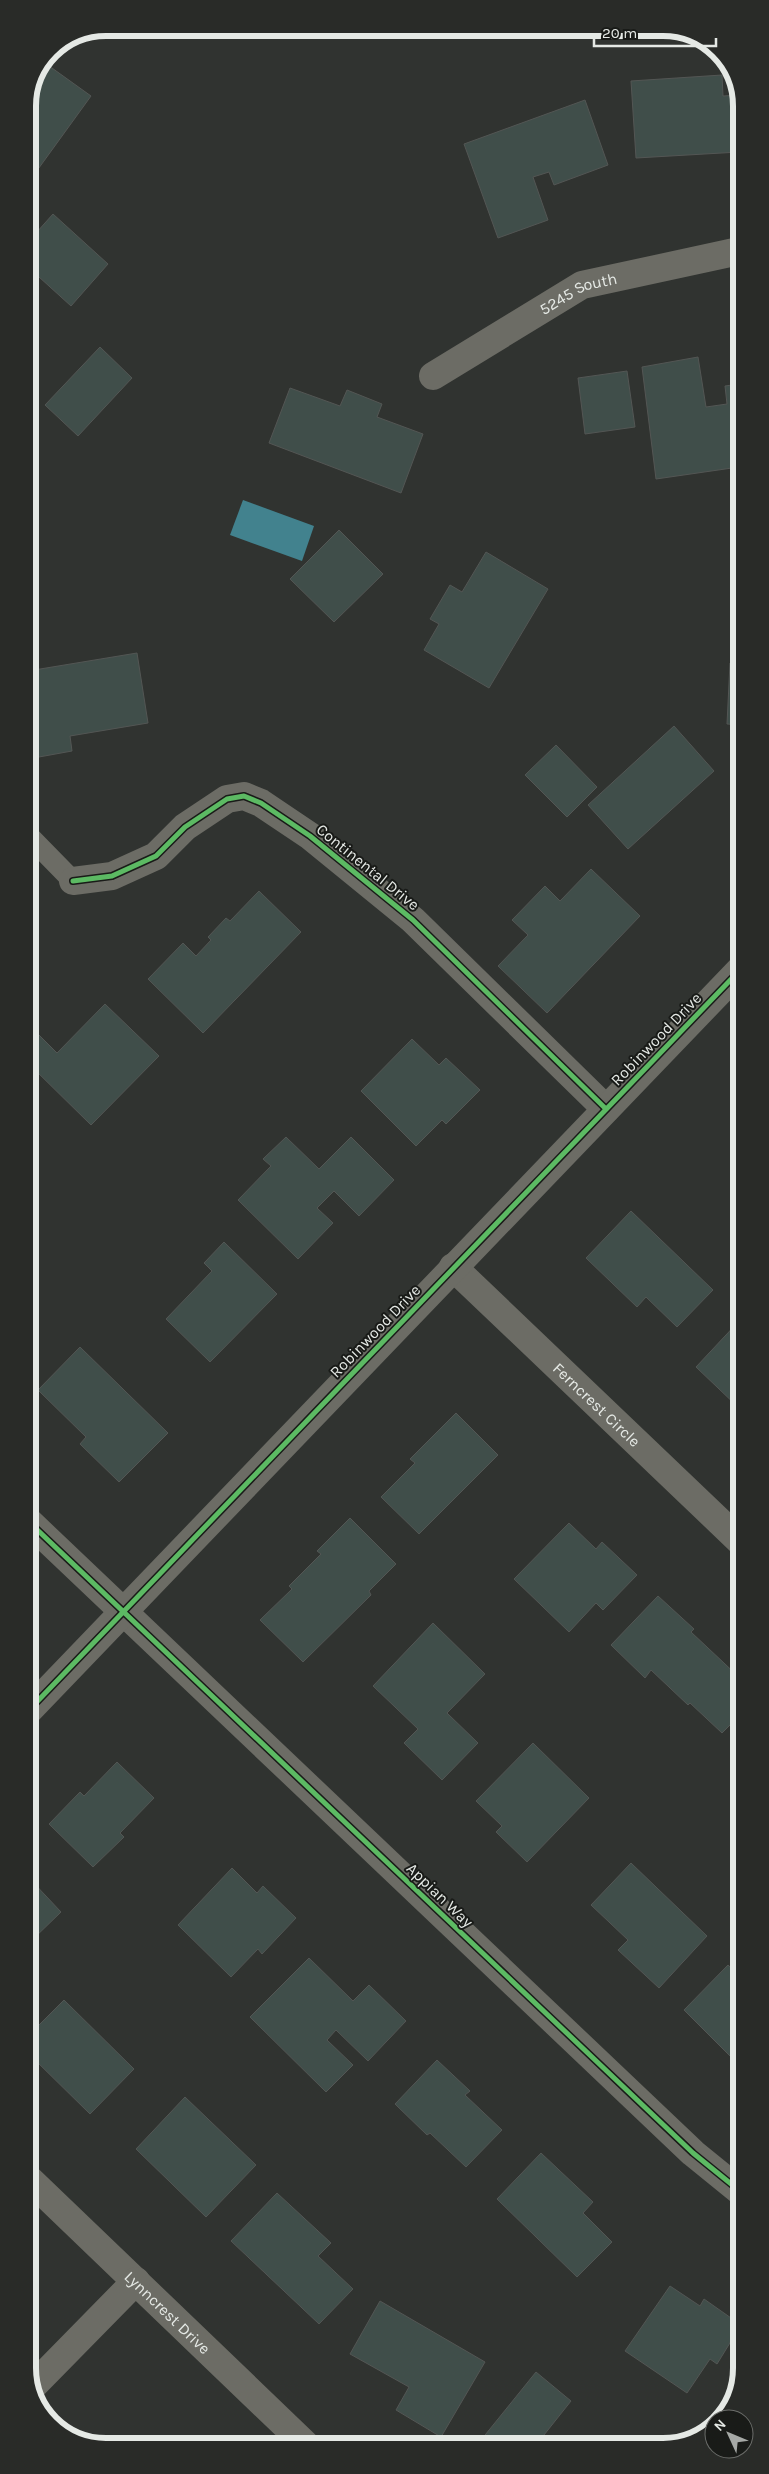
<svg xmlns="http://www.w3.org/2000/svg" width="769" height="2474" viewBox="0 0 769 2474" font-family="Karla,sans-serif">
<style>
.water{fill:#42828e}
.building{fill:#404e4a;stroke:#535654}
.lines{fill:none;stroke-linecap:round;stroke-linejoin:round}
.service{stroke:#6c6c65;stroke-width:21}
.minor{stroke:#6c6c65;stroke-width:28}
.cycleway-casing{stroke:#191b18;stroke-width:8}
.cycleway{stroke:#5cba63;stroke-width:5}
.labels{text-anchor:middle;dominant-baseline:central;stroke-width:4;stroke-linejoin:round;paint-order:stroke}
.street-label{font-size:16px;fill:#e5e9e5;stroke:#191b18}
.rim{fill:none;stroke:#e5e9e5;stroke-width:6}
</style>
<rect width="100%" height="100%" fill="#303330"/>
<polygon class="water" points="243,500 314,526 302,561 230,535"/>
<g class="building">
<polygon points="136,28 179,28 179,31"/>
<polygon points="45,63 91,96 28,183 28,106"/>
<polygon points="722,75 723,96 739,95 739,152 636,158 631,81"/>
<polygon points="585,100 608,165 554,185 549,172 533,177 548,220 498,238 464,144"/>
<polygon points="53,214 108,264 71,306 28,267 28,242"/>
<polygon points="100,347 132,378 78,436 45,405"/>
<polygon points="698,357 706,407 727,404 725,386 739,384 739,467 656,479 642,367"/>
<polygon points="627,371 635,427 585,434 578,378"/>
<polygon points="290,388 340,406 347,390 382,404 377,417 423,434 401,493 269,443"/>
<polygon points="339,530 383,574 334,622 290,579"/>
<polygon points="486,552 548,589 489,688 424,650 439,624 430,619 450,585 462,592"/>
<polygon points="137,653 148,723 70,736 72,751 28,759 28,671"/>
<polygon points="730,663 740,664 740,725 727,724"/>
<polygon points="674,726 714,771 628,849 588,805"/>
<polygon points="556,745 597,787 567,817 525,775"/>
<polygon points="591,869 640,916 547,1013 498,966 528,935 512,920 545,886 560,901"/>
<polygon points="259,891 301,932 203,1033 148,979 183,943 196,956 211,940 208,937 226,918 230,921"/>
<polygon points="105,1004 159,1056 91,1125 29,1064 29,1025 57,1053"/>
<polygon points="412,1039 439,1065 446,1058 480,1090 446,1124 442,1120 416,1146 361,1091"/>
<polygon points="286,1137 319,1169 351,1137 394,1180 359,1216 334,1191 317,1208 333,1223 298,1259 238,1200 271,1166 263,1159"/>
<polygon points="631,1211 713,1290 677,1327 646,1297 637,1307 586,1258"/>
<polygon points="224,1242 277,1294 210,1362 166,1319 212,1271 204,1263"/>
<polygon points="740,1320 740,1409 696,1367"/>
<polygon points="80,1347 168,1433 119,1482 80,1444 86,1437 38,1390"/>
<polygon points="456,1413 498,1455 419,1534 381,1497 415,1463 410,1459"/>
<polygon points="350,1518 396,1564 369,1591 371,1595 303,1662 260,1620 292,1589 289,1586 321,1554 317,1551"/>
<polygon points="569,1523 596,1549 602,1542 637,1575 603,1610 596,1603 569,1632 514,1579"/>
<polygon points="658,1596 694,1629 691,1632 741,1679 741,1714 722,1733 690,1703 688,1705 651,1670 645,1678 611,1645"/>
<polygon points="433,1623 485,1674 447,1713 478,1743 442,1780 404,1743 418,1729 373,1686"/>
<polygon points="533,1743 589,1798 527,1862 496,1832 502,1826 476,1801"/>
<polygon points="117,1762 154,1798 120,1833 124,1837 93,1867 49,1824 80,1792 84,1796"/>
<polygon points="631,1863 707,1936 659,1988 618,1950 628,1940 591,1905"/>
<polygon points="232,1868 257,1893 263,1886 296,1918 262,1954 258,1949 231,1977 178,1925"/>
<polygon points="30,1879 61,1912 30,1942"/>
<polygon points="309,1958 353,2001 369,1985 406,2021 368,2061 336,2030 327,2040 353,2065 326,2092 250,2017"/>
<polygon points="728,1965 741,1977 741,2067 684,2010"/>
<polygon points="64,2000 134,2069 90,2114 30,2055 30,2034"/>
<polygon points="437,2060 470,2091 465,2095 502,2130 466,2167 430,2133 427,2135 395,2104"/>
<polygon points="185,2097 256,2165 206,2217 136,2149"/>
<polygon points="541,2153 593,2202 583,2213 612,2242 577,2277 497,2199"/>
<polygon points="277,2193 331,2243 318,2256 353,2289 319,2324 231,2241"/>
<polygon points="670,2286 700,2306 704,2299 741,2325 717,2364 710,2359 687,2393 625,2351"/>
<polygon points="380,2301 485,2362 441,2437 396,2410 409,2387 350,2354"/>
<polygon points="536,2372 571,2401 536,2445 477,2445"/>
</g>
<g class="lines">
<polyline class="service" points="28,835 73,881"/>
<g class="minor">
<path id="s1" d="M 433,376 L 582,285 L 739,251"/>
<polyline points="73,881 112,876 156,856 185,827 227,799 244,796 261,803 310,836 413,920 606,1109"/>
<path id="s2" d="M 453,1267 L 741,1542"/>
<polyline points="29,1522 693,2153 741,2192"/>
<polyline points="29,1710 740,970"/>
<path id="s3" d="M 30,2180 L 306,2445"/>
<polyline points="30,2389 136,2281"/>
</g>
<defs>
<g id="cycleway">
<polyline points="73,881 112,876 156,856 185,827 227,799 244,796 261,803 310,836 413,920 606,1109"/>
<polyline points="29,1522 693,2153 741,2192"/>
<polyline points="29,1710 740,970"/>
</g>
</defs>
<use href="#cycleway" class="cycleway-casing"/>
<use href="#cycleway" class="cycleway"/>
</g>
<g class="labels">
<g class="street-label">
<text stroke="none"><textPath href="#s1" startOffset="168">5245 South</textPath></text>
<text transform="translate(368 867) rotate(39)">Continental Drive</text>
<text transform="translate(656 1039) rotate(-46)">Robinwood Drive</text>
<text transform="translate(375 1331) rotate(-46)">Robinwood Drive</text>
<text stroke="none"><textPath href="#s2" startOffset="199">Ferncrest Circle</textPath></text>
<text transform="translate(440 1895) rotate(44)">Appian Way</text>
<text stroke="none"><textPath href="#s3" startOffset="191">Lynncrest Drive</textPath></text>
</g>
</g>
<path d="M0 0H769V2474H0ZM106 36H663A70 70 0 0 1 733 106V2368A70 70 0 0 1 663 2438H106A70 70 0 0 1 36 2368V106A70 70 0 0 1 106 36Z" fill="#292b28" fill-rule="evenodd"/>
<path class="rim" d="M106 36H663A70 70 0 0 1 733 106V2368A70 70 0 0 1 663 2438H106A70 70 0 0 1 36 2368V106A70 70 0 0 1 106 36Z"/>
<g transform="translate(729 2434) rotate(314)"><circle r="24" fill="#191b18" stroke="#6b6d6a"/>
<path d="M0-4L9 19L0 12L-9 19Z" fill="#a6a9a6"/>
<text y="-8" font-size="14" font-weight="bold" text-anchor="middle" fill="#e5e9e5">N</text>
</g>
<path d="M594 38v8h122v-8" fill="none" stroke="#e5e9e5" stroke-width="2.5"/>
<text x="602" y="38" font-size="15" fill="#e5e9e5" stroke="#191b18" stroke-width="4" paint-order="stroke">20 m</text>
</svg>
